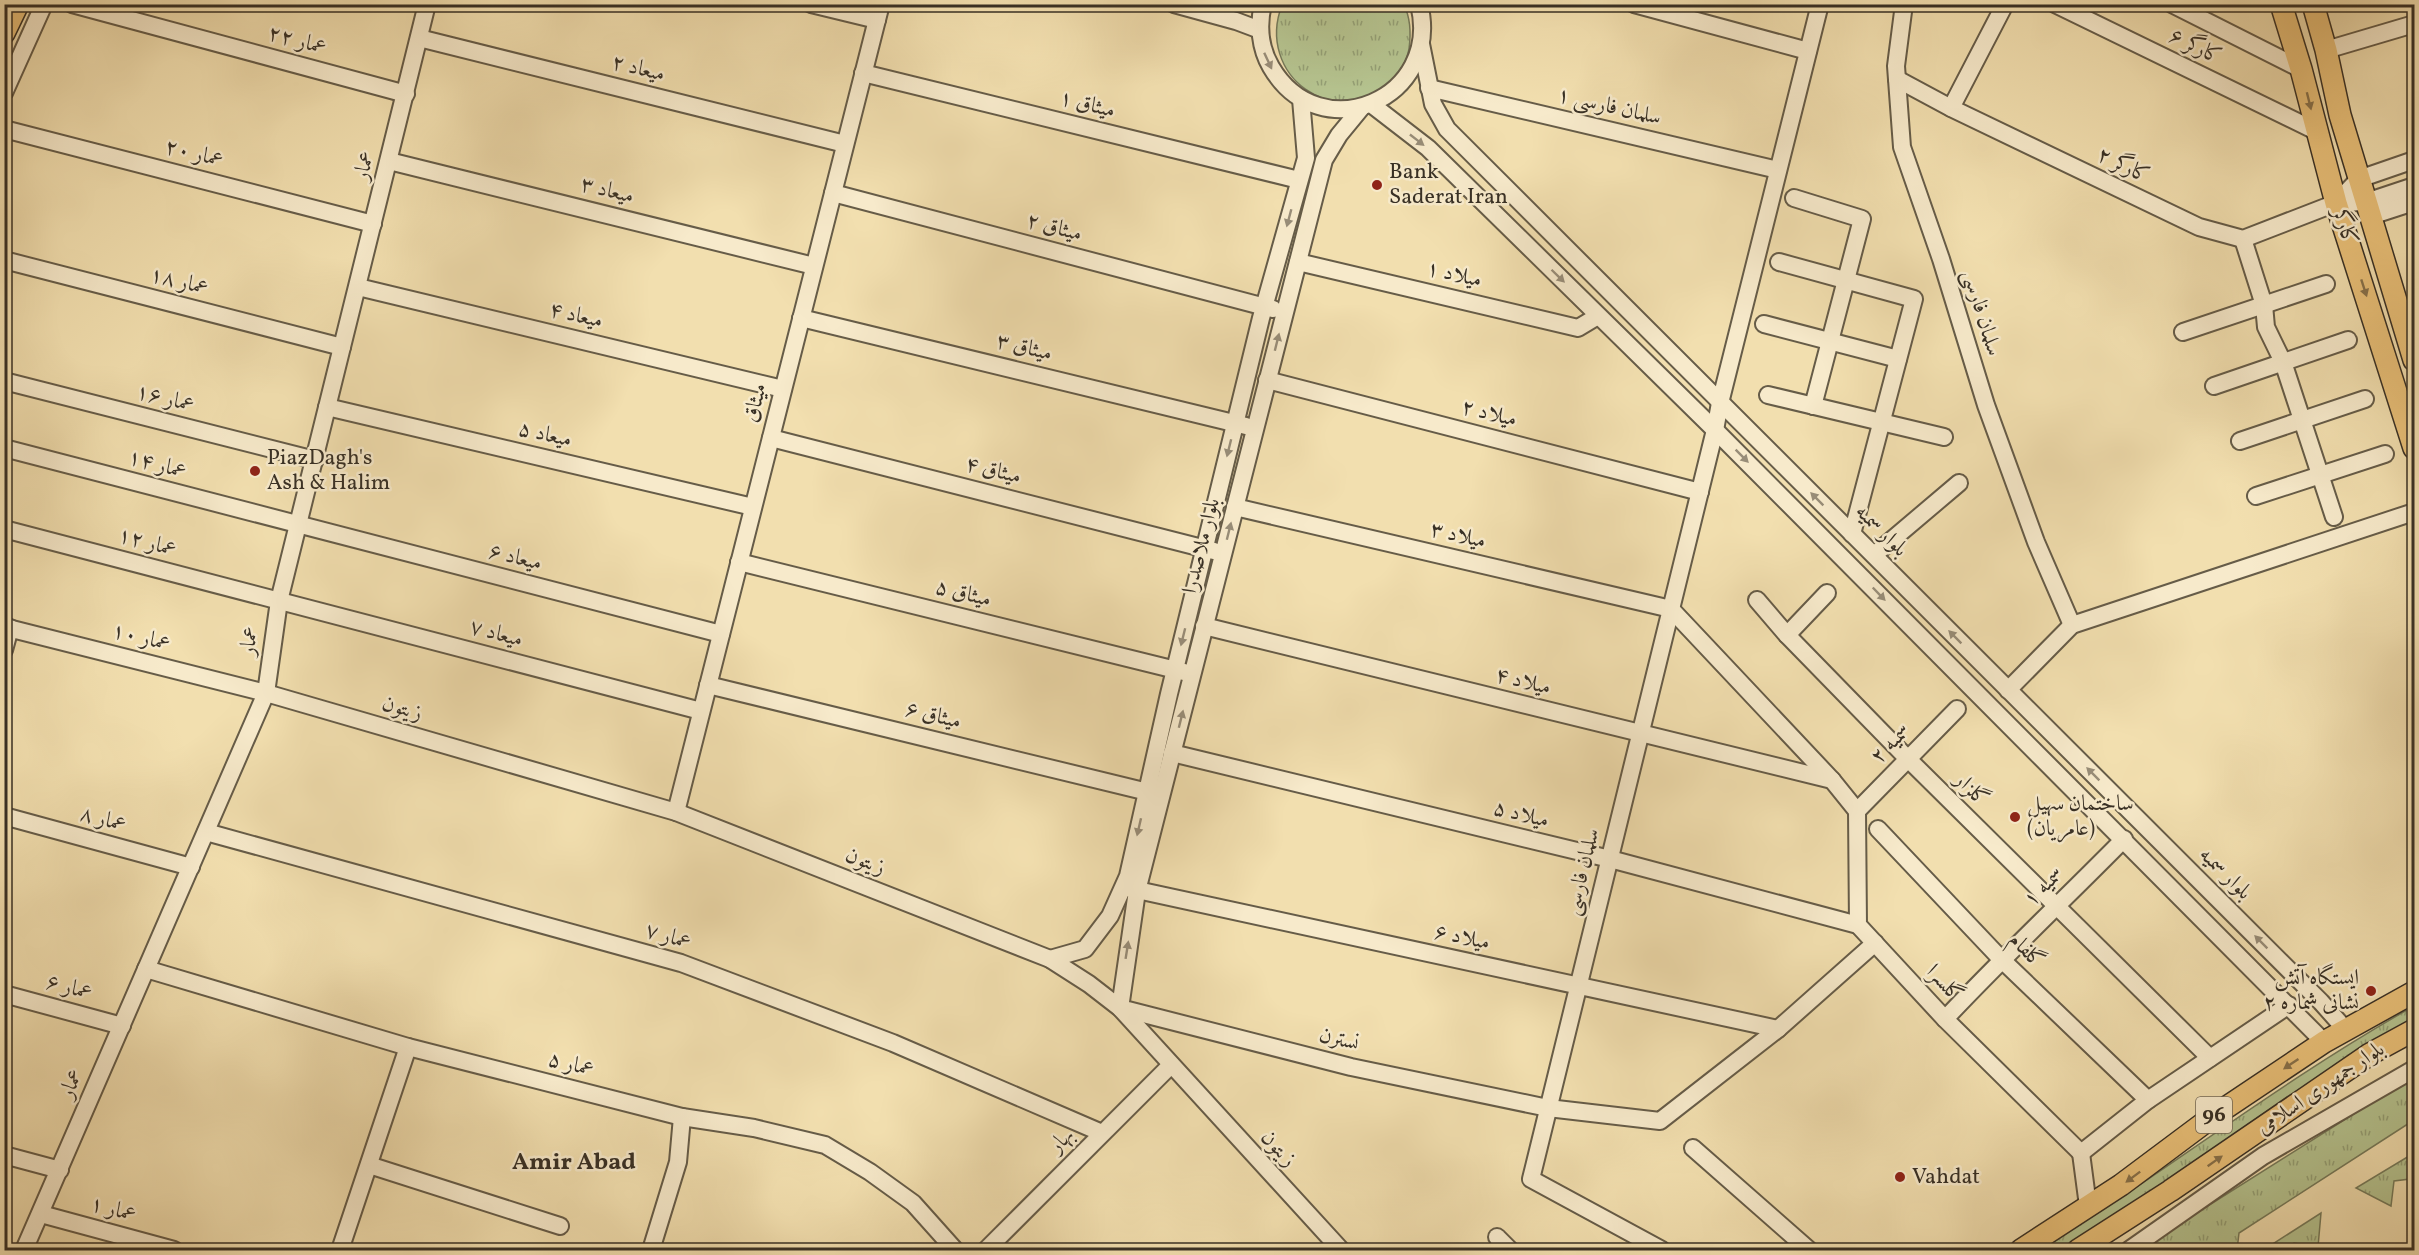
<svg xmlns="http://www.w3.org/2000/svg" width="2419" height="1255" viewBox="0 0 2419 1255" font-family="Vollkorn,Amiri,serif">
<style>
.grass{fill:url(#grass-tufts);stroke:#767a5a;stroke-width:1.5}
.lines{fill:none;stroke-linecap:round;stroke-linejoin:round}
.minor-casing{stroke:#665c48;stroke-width:20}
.major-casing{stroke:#383025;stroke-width:24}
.minor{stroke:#f7eacb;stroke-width:16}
.major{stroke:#e9c078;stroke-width:21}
.oneway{fill:#988d78}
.oneway2{fill:#88714a}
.poi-dot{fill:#8f2418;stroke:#f7eacb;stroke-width:2}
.labels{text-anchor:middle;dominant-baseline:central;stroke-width:5;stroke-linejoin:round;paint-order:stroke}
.shield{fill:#f7eacb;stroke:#716857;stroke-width:1.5}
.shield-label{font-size:21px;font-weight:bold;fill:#383025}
.street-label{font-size:22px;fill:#383025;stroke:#f7eacb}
.poi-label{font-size:22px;fill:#383025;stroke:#f7eacb;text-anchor:start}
.neighbourhood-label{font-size:24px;font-weight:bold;fill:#383025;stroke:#f7eacb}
</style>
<defs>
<pattern id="grass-tufts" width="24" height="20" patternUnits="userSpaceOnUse" patternTransform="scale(1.5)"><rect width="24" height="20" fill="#b5c38f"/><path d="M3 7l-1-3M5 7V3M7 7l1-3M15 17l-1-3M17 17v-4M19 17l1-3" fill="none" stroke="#949f75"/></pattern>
</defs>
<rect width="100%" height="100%" fill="#f2dfaf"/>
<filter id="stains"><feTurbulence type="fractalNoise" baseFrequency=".00333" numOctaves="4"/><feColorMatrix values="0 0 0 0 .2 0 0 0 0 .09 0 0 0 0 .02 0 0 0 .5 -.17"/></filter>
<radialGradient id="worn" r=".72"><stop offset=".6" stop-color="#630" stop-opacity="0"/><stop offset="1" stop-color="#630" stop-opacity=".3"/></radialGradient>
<g class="grass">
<path d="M 1282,5 L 1404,5 C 1411,19 1411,34 1409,49 C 1407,61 1399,73 1391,81 C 1335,134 1255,75 1282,5 Z"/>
<path d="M 2414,1006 L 2414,1020 L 2287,1097 L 2154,1191 L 2062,1250 L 2038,1250 C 2071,1228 2105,1208 2138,1186 C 2229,1124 2318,1060 2414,1006 Z"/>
<polygon points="2414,1076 2414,1120 2239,1233 2237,1250 2141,1250 2195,1214"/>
<polygon points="2414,1153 2410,1179 2394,1181 2391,1206 2356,1188"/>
<polygon points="2321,1213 2318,1247 2294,1243 2292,1250 2253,1250 2253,1248 2265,1249"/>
</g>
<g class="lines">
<defs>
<g id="minor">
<polyline points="72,4 406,94"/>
<polyline points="811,4 877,20"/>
<polyline points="1174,4 1236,21 1260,30"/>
<path d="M 1263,4 C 1258,25 1260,48 1271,67 C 1320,151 1443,99 1419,4"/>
<polyline points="1634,4 1808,51"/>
<polyline points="1904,4 1896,66 1902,147 1941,259 1986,405 2036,542 2072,625"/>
<polyline points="2055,4 2316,131"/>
<polyline points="2172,4 2301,69"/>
<polyline points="419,38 845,144"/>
<polyline points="1421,44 1433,104 1447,129 2321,1002 2345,1029"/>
<polyline points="2326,50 2414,24"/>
<polyline points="863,73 1299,180"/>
<polyline points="1897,79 1951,108 2199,227 2243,239 2336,203 2366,202 2414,186"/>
<polyline points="1429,88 1778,170"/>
<polyline points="4,93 44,4"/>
<polyline points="1371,104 1428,148 1715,430 2324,1042"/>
<polyline points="1362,107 1339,135 1324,160 1137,891 1120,1008 1351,1067 1548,1108 1660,1121 1778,1029 1875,943"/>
<polyline points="1951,108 2005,4"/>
<polyline points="4,129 373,224"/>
<polyline points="389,161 814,266"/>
<polyline points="833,193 1273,309"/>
<polyline points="1794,198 1862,219 1813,406"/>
<polyline points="2336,203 2359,179 2414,160"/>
<polyline points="2371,216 2414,202"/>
<polyline points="2243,239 2264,305 2266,327 2283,362 2334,517"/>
<polyline points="4,260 342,347"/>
<polyline points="1298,262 1578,328 1598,316"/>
<polyline points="1779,262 1914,299 1852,534"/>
<polyline points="358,287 783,389"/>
<polyline points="801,318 1246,426"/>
<polyline points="1764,324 1898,359"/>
<polyline points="2183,332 2326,284"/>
<polyline points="1267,380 1700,492"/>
<polyline points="4,381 315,460"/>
<polyline points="2214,386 2348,340"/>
<polyline points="1768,395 1944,437"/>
<polyline points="327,407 753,507"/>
<polyline points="771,438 1214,551"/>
<polyline points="2240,441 2365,399"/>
<polyline points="4,448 721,634"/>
<polyline points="2256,496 2385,454"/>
<polyline points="1235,507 1671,609 1832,780 1857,811"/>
<polyline points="4,529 701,711"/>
<polyline points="1874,555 1959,483"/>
<polyline points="739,562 1184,672"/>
<polyline points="1757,600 1787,635 1908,759 2210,1058"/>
<polyline points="1204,626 1832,780"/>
<polyline points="4,627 266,693 676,812 1050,959 1089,984 1120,1008 1341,1250"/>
<polyline points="1787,635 1827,593"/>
<polyline points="4,650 10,628"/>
<polyline points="708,685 1156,794"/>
<polyline points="2008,690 2072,625 2414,512"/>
<polyline points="1172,753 1610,859 1858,925"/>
<polyline points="1857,811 1858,925 1945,1019 2081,1153"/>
<polyline points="1857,811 1957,709"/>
<polyline points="676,812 881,4"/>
<polyline points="4,816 191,867"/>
<polyline points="1878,829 2001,959 2148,1100"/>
<polyline points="206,832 681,963 893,1043 1102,1133"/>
<polyline points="1128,888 1778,1029"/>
<polyline points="1050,959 1085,949 1110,916 1128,876 1169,694 1261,318 1306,158 1301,99"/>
<polyline points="146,969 408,1047 682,1117 754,1128 825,1145 870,1172 913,1203 955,1250"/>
<polyline points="4,994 122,1026"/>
<path d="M 1945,1019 C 2003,957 2065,899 2124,839"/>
<polyline points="1693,1148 1809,1250"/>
<polyline points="2081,1153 2148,1100 2289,1005"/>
<polyline points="2081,1153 2088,1206"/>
<polyline points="4,1155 60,1170"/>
<polyline points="369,1165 560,1226"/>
<polyline points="41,1214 174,1250"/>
<polyline points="1497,1237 1510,1250"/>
<polyline points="24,1250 266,693 279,601 427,4"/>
<polyline points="340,1250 408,1047"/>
<polyline points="651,1250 678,1162 682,1117"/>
<polyline points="986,1250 1171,1065"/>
<polyline points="1662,1250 1531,1179 1715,430 1720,403 1820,4"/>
<polyline points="2129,1250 2263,1156 2414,1069"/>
</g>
<g id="major">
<polyline points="2281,4 2301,69 2336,203 2414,448"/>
<polyline points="2313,4 2326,50 2340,115 2414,360"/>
<polyline points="4,33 18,4"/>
<polyline points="2021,1250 2121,1185 2212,1117 2324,1042 2414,992"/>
<polyline points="2078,1250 2170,1191 2370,1054 2414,1030"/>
</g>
</defs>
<use href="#minor" class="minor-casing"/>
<use href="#major" class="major-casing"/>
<use href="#minor" class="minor"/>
<use href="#major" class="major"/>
</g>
<defs><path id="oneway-solid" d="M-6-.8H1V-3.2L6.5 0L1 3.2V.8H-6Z" transform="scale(1.5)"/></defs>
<g class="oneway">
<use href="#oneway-solid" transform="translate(1268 61) rotate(65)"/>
<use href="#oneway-solid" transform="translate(1417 140) rotate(38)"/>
<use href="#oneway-solid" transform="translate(1289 218) rotate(105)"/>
<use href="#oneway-solid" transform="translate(1558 276) rotate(44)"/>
<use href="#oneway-solid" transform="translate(1277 342) rotate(-76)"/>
<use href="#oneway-solid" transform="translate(1229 448) rotate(104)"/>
<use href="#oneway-solid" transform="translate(1742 456) rotate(45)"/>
<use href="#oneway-solid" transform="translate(1817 499) rotate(-135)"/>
<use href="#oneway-solid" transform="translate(1229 531) rotate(-76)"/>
<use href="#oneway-solid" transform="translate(1879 594) rotate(46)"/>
<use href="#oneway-solid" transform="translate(1183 637) rotate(104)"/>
<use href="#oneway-solid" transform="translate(1955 637) rotate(-135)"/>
<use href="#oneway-solid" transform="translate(1181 719) rotate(-76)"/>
<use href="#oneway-solid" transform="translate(2093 774) rotate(-135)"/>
<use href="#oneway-solid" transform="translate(1139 827) rotate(103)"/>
<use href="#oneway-solid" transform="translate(2261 942) rotate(-135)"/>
<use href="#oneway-solid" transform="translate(1127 950) rotate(-81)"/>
</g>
<g class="oneway2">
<use href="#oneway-solid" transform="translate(2309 101) rotate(76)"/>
<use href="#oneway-solid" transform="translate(2364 288) rotate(72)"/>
<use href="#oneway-solid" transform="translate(2291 1064) rotate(146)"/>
<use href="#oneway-solid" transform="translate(2215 1161) rotate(-35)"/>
<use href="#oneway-solid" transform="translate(2133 1177) rotate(143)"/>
</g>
<g class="poi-dot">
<circle cx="1377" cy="185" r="6"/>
<circle cx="255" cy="471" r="6"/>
<circle cx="2015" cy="817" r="6"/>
<circle cx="2371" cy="991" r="6"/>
<circle cx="1900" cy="1177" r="6"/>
</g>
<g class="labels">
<rect class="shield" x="2196" y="1097" width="36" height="36" rx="4.5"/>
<g class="shield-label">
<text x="2214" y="1115">96</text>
</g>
<g class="street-label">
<text transform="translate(297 41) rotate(15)">عمار ۲۲</text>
<text transform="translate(2195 47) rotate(26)">کارگر ۶</text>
<text transform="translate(638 69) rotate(14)">میعاد ۲</text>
<text transform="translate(1087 105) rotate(14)">میثاق ۱</text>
<text transform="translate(1609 107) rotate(13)">سلمان فارسی ۱</text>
<text transform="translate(194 154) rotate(14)">عمار ۲۰</text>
<text transform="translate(365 166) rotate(-76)">عمار</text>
<text transform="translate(2123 166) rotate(26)">کارگر ۲</text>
<text transform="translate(607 191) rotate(14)">میعاد ۳</text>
<text transform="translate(2344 227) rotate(72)">کارگر</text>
<text transform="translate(1054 228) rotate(15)">میثاق ۲</text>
<text transform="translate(1454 275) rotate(13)">میلاد ۱</text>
<text transform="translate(179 282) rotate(14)">عمار ۱۸</text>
<text transform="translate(1981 313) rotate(73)">سلمان فارسی</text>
<text transform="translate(576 316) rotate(13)">میعاد ۴</text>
<text transform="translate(1024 348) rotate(14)">میثاق ۳</text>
<text transform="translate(165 399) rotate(14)">عمار ۱۶</text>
<text transform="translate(756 403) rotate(-76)">میثاق</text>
<text transform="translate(1489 414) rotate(14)">میلاد ۲</text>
<text transform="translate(545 435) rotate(13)">میعاد ۵</text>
<text transform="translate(157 465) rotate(15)">عمار ۱۴</text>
<text transform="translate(993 471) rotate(14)">میثاق ۴</text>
<text transform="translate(1881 531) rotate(45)">بلوار سمیه</text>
<text transform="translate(1458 536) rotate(13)">میلاد ۳</text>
<text transform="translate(147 543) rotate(15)">عمار ۱۲</text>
<text transform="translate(1202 546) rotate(-76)">بلوار ملاصدرا</text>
<text transform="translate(515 558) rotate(14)">میعاد ۶</text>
<text transform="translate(963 594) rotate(14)">میثاق ۵</text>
<text transform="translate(496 634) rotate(15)">میعاد ۷</text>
<text transform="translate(141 638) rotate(14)">عمار ۱۰</text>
<text transform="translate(250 641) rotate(-82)">عمار</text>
<text transform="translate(1523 682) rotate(14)">میلاد ۴</text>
<text transform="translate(402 709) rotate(16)">زیتون</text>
<text transform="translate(933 716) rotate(14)">میثاق ۶</text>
<text transform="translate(1891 744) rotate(-46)">سمیه ۲</text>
<text transform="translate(1971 790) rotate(45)">گلزار</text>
<text transform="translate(1521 815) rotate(14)">میلاد ۵</text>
<text transform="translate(103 820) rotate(15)">عمار ۸</text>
<text transform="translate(865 862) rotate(21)">زیتون</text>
<text transform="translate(1583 872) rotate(-76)">سلمان فارسی</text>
<text transform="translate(2225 874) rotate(45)">بلوار سمیه</text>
<text transform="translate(2044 887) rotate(-45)">سمیه ۱</text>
<text transform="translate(668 937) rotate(17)">عمار ۷</text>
<text transform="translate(1462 938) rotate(12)">میلاد ۶</text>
<text transform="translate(2026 951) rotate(45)">گلفام</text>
<text transform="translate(1944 984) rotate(47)">گلسرا</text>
<text transform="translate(69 988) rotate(15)">عمار ۶</text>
<text transform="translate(1339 1040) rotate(14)">نسترن</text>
<text transform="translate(571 1065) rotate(14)">عمار ۵</text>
<text transform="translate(72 1084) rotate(-67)">عمار</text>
<text transform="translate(2321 1089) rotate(-34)">بلوار جمهوری اسلامی</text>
<text transform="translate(1062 1141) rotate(-46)">بهار</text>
<text transform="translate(1278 1149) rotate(47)">زیتون</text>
<text transform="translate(113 1210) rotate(15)">عمار ۱</text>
</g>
<g class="poi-label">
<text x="1389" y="172">Bank<tspan x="1389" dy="25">Saderat Iran</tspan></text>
<text x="267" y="458">PiazDagh's<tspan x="267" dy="25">Ash &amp; Halim</tspan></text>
<text x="2027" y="804">ساختمان سهیل<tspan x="2027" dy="25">(عامریان)</tspan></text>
<text x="2359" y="978" text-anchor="end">ایستگاه آتش<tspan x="2359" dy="25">نشانی شماره ۲</tspan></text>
<text x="1912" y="1177">Vahdat</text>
</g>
<g class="neighbourhood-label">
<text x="574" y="1163">Amir Abad</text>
</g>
</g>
<rect width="2419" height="1255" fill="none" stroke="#f2dfaf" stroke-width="24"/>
<rect x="6" y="6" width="2407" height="1243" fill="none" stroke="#383025" stroke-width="3"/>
<rect x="12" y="12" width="2395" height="1231" fill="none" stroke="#383025" stroke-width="1.5"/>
<rect width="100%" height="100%" filter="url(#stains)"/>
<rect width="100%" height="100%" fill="url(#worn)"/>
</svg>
